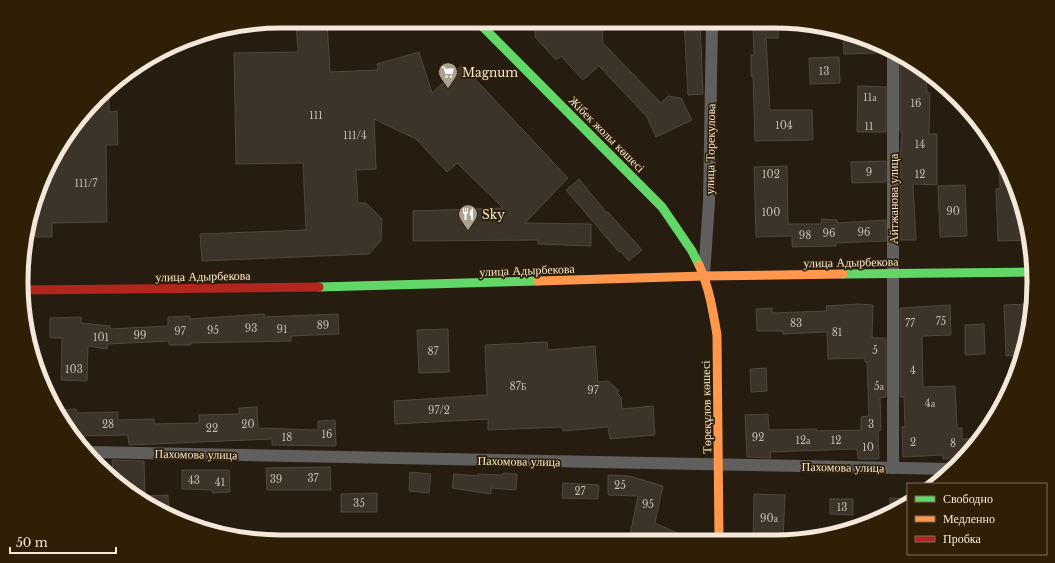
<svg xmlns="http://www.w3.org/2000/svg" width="1055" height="563" viewBox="0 0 1055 563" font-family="'Libre Baskerville',serif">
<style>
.building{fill:#3c3429;stroke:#51483d}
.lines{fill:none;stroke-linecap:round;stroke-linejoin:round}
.street{stroke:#615e5e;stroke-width:12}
.fast{stroke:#63d668;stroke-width:9}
.slow{stroke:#ff974d;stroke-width:9}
.jam{stroke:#b3261e;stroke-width:9}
.labels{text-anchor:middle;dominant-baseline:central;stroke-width:3.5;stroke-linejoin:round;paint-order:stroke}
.number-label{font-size:10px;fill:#c5bbad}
.poi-label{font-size:12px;fill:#f3e8d9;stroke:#2f1f07;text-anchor:start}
.street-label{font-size:12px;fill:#f3e8d9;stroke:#2f1f07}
.rim{fill:none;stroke:#f3e8d9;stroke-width:5}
</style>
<rect width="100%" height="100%" fill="#261d10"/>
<g class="building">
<polygon points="296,21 327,21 330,72 378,70 377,64 419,52 432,93 462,65 568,178 525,223 591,224 591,246 538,244 538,240 413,241 413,211 503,208 457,163 447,172 416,139 374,119 376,169 356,170 358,203 366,203 382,219 381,241 369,254 202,261 200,234 306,230 303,163 236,164 234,53 298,52"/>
<polygon points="535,21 602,21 603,43 661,103 668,96 681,98 692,120 656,137 647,117 599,66 583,80 561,56 556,60 535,37"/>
<polygon points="684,21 700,21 703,94 688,95"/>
<polygon points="778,23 778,38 766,38 770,110 812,110 813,140 755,141 753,76 751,76 751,55 754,55 753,24"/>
<polygon points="867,40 877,44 877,53 844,54 843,41"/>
<polygon points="839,57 840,83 810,84 809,58"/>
<polygon points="914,63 926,71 927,93 930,93 929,134 937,134 937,185 913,184 916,240 900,240 900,160 902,132 900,132 900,64"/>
<polygon points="858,86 886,87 886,132 857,132"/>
<polygon points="109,90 109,112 117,111 118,145 106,145 107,222 52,223 52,237 35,237 35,202 65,137"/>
<polygon points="999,151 1020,198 1030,240 998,241 996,189 1000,189"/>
<polygon points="886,161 886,182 852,183 851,162"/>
<polygon points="787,166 788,224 821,224 822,219 837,220 837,223 886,220 886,241 836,243 836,246 792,247 792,236 756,237 754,167"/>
<polygon points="579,179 607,213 608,212 642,250 629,261 620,251 619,252 566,190"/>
<polygon points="965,185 967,236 940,237 938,186"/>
<polygon points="859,304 873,305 872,338 886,338 886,397 880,398 881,430 878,431 879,459 858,459 857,449 770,452 771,458 747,457 745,415 768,414 769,430 816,429 817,431 861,430 861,417 869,416 867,362 865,362 865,358 828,359 827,332 783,334 783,331 757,331 756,309 772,308 772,313 827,311 826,306"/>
<polygon points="1029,304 1030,320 1023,355 1006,356 1004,305"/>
<polygon points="950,305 951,335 922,336 923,387 955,386 957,428 962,428 962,439 979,438 964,458 943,459 943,455 903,457 902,427 905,427 904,397 900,397 900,308"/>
<polygon points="264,314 264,317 338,314 339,334 291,336 291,341 191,343 191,345 169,345 169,341 108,344 107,349 88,346 87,381 61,380 62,338 50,338 50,318 81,317 81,323 110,326 110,329 168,326 168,317 190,316 190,319"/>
<polygon points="984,324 985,354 965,355 965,325"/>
<polygon points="448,329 449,372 419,373 417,330"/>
<polygon points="547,342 548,350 595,346 598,382 608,381 619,391 617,393 621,397 622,409 653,406 655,435 610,439 608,427 563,431 562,427 488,430 488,419 395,424 394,401 487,395 485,345"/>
<polygon points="766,368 767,391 751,392 750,369"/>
<polygon points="257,407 258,428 318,430 318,421 335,420 336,446 272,445 272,439 129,445 128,435 77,436 60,410 76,409 77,413 118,412 118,420 154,419 154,424 199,423 199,415 239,414 239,408"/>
<polygon points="112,460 144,461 145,496 168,495 169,516 113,477"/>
<polygon points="330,467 331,490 267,490 266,468"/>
<polygon points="182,470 229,470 230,492 212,493 212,490 182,489"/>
<polygon points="410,472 431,474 429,493 409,491"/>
<polygon points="503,473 517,474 516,490 491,488 491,494 452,488 454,474 478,476 478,474 503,475"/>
<polygon points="608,475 629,476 663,486 655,523 693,540 641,540 630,535 638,496 608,495"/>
<polygon points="563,483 599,485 598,499 562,498"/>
<polygon points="377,493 377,512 341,512 341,494"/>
<polygon points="754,494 785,495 783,540 753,540"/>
<polygon points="890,498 908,499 908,504 890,513"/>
<polygon points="830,499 853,499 853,515 830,514"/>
</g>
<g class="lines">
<g class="street">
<polyline points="893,51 893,468"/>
<polyline points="704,275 709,202 712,21"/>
<polyline points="88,452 951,469"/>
</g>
<g class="fast">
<polyline points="477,21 662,207 692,251 699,265"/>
<polyline points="843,274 1033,272"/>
<polyline points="319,287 538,281"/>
</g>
<g class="slow">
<path d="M 699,265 C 709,287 713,311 717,335 L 719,540"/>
<polyline points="538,281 704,276 843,274"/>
</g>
<polyline class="jam" points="22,290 319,287"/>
</g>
<defs>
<symbol id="supermarket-pin" viewBox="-11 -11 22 30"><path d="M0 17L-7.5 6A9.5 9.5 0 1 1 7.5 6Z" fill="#aba193" stroke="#2f1f07"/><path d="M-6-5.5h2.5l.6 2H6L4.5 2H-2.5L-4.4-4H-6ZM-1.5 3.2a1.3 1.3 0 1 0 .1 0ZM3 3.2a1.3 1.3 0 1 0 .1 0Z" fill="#fff"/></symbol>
<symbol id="restaurant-pin" viewBox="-11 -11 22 30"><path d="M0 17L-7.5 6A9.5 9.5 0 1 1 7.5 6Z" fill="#aba193" stroke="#2f1f07"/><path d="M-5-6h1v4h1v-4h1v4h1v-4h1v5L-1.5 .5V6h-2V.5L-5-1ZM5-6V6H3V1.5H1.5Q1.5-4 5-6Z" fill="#fff"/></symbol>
</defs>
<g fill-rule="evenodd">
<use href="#supermarket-pin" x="437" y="61" width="22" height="30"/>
<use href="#restaurant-pin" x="457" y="203" width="22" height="30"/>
</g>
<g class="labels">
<g class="number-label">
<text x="824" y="71">13</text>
<text x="870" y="97">11а</text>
<text x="916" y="103">16</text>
<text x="316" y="115">111</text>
<text x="784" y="125">104</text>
<text x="869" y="126">11</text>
<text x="355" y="135">111/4</text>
<text x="920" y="144">14</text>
<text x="869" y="172">9</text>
<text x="771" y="174">102</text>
<text x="920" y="174">12</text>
<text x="86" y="183">111/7</text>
<text x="953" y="211">90</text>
<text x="771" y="212">100</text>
<text x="864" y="232">96</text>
<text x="829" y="233">96</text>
<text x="805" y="235">98</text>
<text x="941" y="321">75</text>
<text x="796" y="323">83</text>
<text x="910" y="323">77</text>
<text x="323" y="325">89</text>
<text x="251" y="328">93</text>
<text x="282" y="329">91</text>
<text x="213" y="330">95</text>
<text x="180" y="331">97</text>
<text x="837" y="332">81</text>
<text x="140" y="335">99</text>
<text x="101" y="337">101</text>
<text x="875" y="350">5</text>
<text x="433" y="351">87</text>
<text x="74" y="369">103</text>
<text x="913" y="370">4</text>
<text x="518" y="386">87Б</text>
<text x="879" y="386">5а</text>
<text x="593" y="390">97</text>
<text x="930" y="403">4а</text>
<text x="439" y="410">97/2</text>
<text x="108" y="424">28</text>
<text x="248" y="424">20</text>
<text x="871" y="424">3</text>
<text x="212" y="428">22</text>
<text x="327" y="434">16</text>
<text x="287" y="437">18</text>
<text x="758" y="437">92</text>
<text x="803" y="440">12а</text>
<text x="836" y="440">12</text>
<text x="913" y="442">2</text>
<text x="953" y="443">8</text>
<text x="868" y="447">10</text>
<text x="313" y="478">37</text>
<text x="276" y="479">39</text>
<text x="194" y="480">43</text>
<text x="220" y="482">41</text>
<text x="620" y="485">25</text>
<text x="580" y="491">27</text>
<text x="359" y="503">35</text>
<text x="648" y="504">95</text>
<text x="842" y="507">13</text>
<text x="769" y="518">90а</text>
</g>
<g class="poi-label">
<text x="462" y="72">Magnum</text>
<text x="482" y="214">Sky</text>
</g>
<g class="street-label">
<text transform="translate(607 134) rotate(45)">Жібек жолы көшесі</text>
<text transform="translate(710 149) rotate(-89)">улица Торекулова</text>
<text transform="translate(893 199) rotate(-90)">Айтжанова улица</text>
<text transform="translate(851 262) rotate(-1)">улица Адырбекова</text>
<text transform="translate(527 270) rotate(-2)">улица Адырбекова</text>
<text transform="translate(203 276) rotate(-1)">улица Адырбекова</text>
<text transform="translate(706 407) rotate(-91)">Төреқұлов көшесі</text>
<text transform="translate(196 454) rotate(1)">Пахомова улица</text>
<text transform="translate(519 461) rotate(1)">Пахомова улица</text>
<text transform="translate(843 467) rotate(1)">Пахомова улица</text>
</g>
</g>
<path d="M0 0H1055V563H0ZM281 28H774A253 253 0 0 1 1027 281V282A253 253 0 0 1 774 535H281A253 253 0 0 1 28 282V281A253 253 0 0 1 281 28Z" fill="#2f1f07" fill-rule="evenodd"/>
<path class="rim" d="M281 28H774A253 253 0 0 1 1027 281V282A253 253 0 0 1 774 535H281A253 253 0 0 1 28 282V281A253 253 0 0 1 281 28Z"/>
<rect x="907" y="483" width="140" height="72" fill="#2f1f07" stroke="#7d6f5b"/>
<rect x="915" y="496" width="20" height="6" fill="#63d668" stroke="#7d6f5b"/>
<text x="943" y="503" font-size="12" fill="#f3e8d9">Свободно</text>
<rect x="915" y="516" width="20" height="6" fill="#ff974d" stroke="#7d6f5b"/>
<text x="943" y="523" font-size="12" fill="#f3e8d9">Медленно</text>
<rect x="915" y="536" width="20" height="6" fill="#b3261e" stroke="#7d6f5b"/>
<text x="943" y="543" font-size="12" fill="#f3e8d9">Пробка</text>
<path d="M10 547v6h106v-6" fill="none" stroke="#f3e8d9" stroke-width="2"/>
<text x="16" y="547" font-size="12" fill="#f3e8d9" stroke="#2f1f07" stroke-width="3" paint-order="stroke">50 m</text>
</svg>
